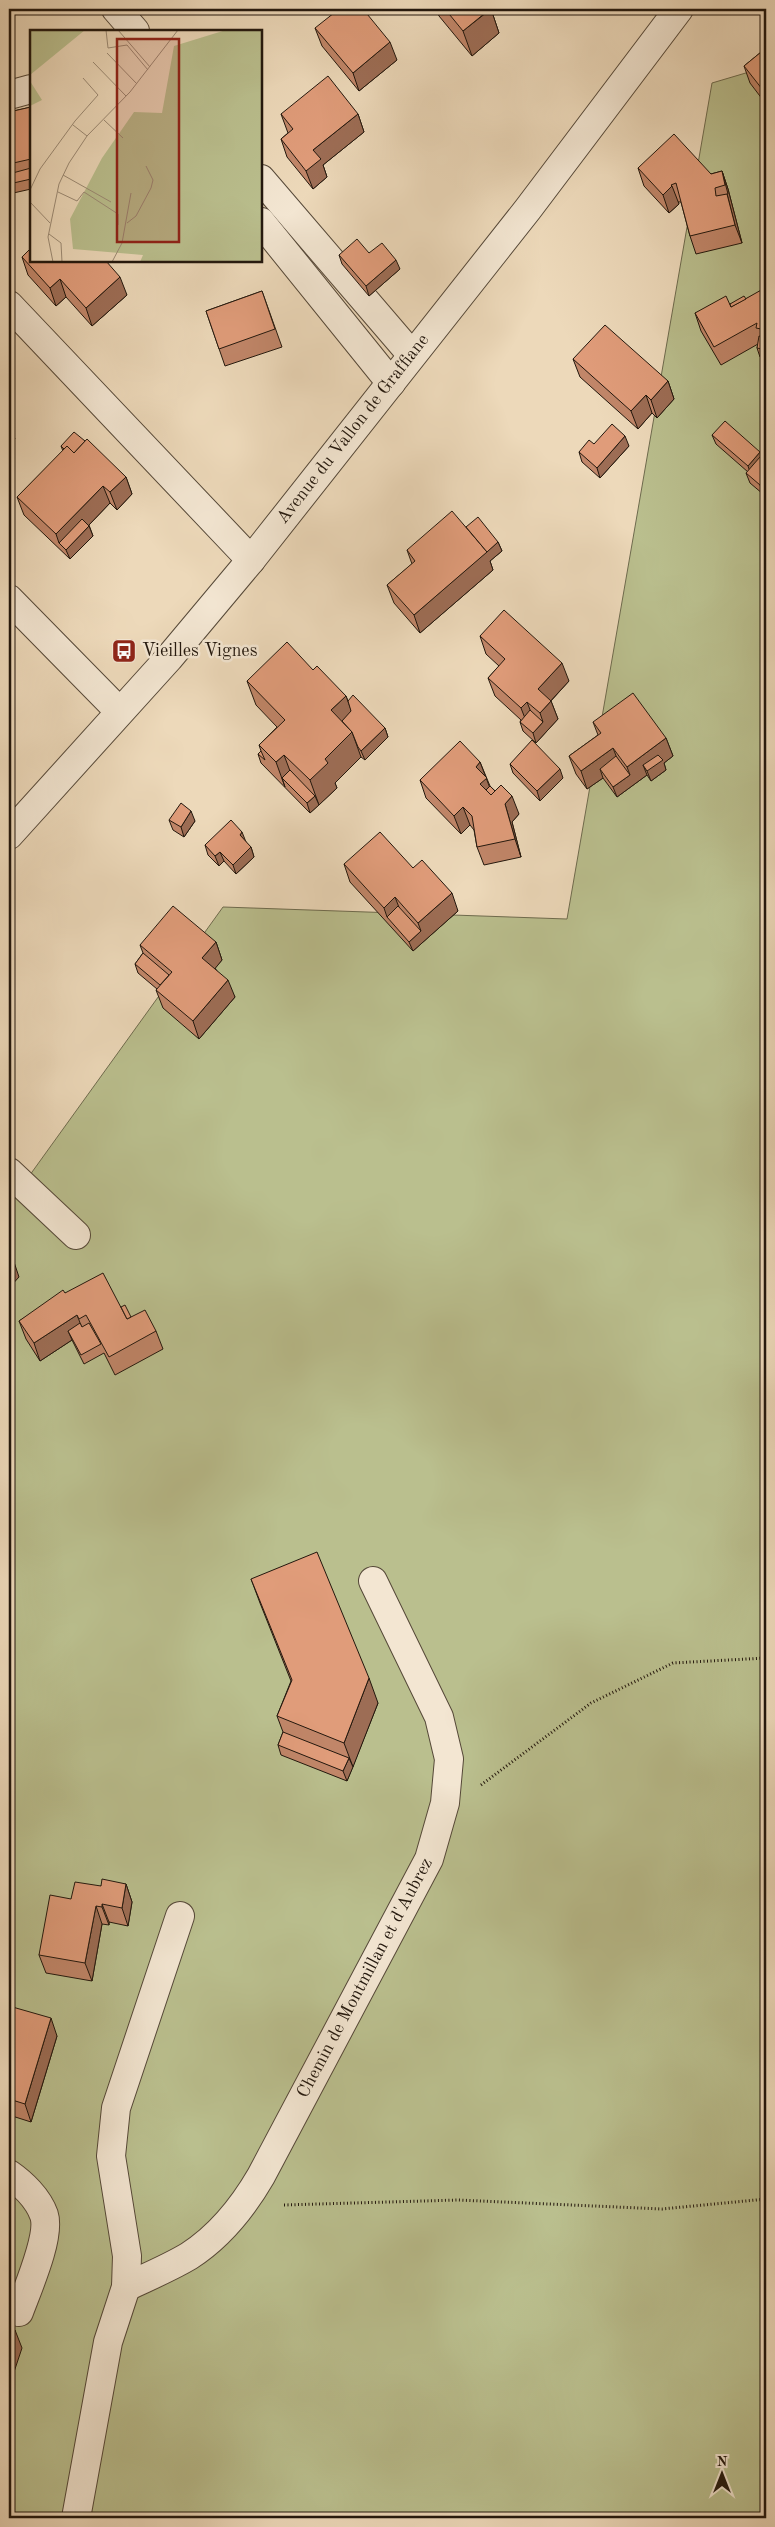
<svg xmlns="http://www.w3.org/2000/svg" width="775" height="2527" viewBox="0 0 775 2527" font-family="'Old Standard TT',serif">
<style>
.green{fill:#babf8e;stroke:#6e6b4e}
.lines{fill:none;stroke-linecap:round;stroke-linejoin:round}
.minor-casing{stroke:#554838;stroke-width:30}
.tertiary-casing{stroke:#554838;stroke-width:30}
.path{stroke:#22170d;stroke-width:3;stroke-dasharray:1 2.5;stroke-linecap:butt}
.minor{stroke:#f3e6d2;stroke-width:28}
.tertiary{stroke:#f3e6d2;stroke-width:28}
.wall{fill:#c18669;stroke:#22170d}
.shaded-wall{fill:#9d6d55;stroke:#22170d}
.building{fill:#e09c7a;stroke:#22170d}
.labels{text-anchor:middle;dominant-baseline:central;stroke-width:5;stroke-linejoin:round;paint-order:stroke}
.street-label{font-size:18px;fill:#22170d;stroke:#f3e6d2}
.poi-label{font-size:18px;fill:#22170d;stroke:#f3e6d2;text-anchor:start}
.inset-road{fill:none;stroke:#9c8b75;stroke-width:1}
.view{fill:#8f2418;fill-opacity:0.15;stroke:#8f2418;stroke-width:2.5}
.inset-edge{fill:none;stroke:#22170d;stroke-width:2.5}
</style>
<rect width="100%" height="100%" fill="#edd9ba"/>
<filter id="stains"><feTurbulence type="fractalNoise" baseFrequency=".004" numOctaves="4"/><feColorMatrix values="0 0 0 0 .2 0 0 0 0 .09 0 0 0 0 .02 0 0 0 .5 -.17"/></filter>
<radialGradient id="worn" r=".72"><stop offset=".6" stop-color="#630" stop-opacity="0"/><stop offset="1" stop-color="#630" stop-opacity=".3"/></radialGradient>
<polygon class="green" points="766,67 766,2518 9,2518 9,1204 223,907 567,919 712,83"/>
<g class="lines">
<defs>
<g id="minor">
<polyline points="116,9 135,31"/>
<polyline points="9,95 31,89"/>
<polyline points="261,179 411,354"/>
<polyline points="261,222 391,383"/>
<polyline points="9,305 251,560"/>
<polyline points="9,599 119,711"/>
<polyline points="9,1172 76,1235"/>
<path d="M 9,2174 C 22,2183 38,2198 44,2215 C 51,2236 27,2290 19,2312"/>
<path d="M 126,2287 C 147,2277 169,2268 189,2256 C 220,2236 243,2207 261,2176 L 429,1859 L 445,1803 L 449,1759 L 439,1717 L 373,1581"/>
<polyline points="76,2518 108,2342 126,2287 127,2256 111,2156 116,2108 180,1916"/>
</g>
<polyline id="tertiary" points="9,835 169,658 251,560 528,209 679,9"/>
</defs>
<use href="#minor" class="minor-casing"/>
<use href="#tertiary" class="tertiary-casing"/>
<g class="path">
<polyline points="481,1785 591,1703 673,1663 766,1658"/>
<polyline points="284,2205 458,2200 662,2209 766,2199"/>
</g>
<use href="#minor" class="minor"/>
<use href="#tertiary" class="tertiary"/>
</g>
<g class="wall">
<polygon points="436,9 491,9 499,33 472,56 439,16"/>
<polygon points="315,28 397,60 359,91 322,46"/>
<polygon points="766,48 766,104 750,83 744,66"/>
<polygon points="31,107 31,189 9,194 9,112"/>
<polygon points="281,114 358,114 364,132 323,165 327,177 313,189 287,157 281,139 288,133"/>
<polygon points="638,168 711,174 722,171 728,189 742,243 696,254 690,236 681,202 678,202 679,204 669,213 644,186"/>
<polygon points="369,253 400,269 369,296 342,264 339,255"/>
<polygon points="22,257 127,295 92,326 66,297 56,306 28,275"/>
<polygon points="766,289 766,359 760,357 757,348 758,344 721,365 701,331 695,313 730,304 746,299"/>
<polygon points="262,291 282,347 225,366 206,311"/>
<polygon points="573,359 668,381 674,399 657,418 652,413 638,429 580,377"/>
<polygon points="712,435 760,452 763,494 750,483 746,473 748,472 716,444"/>
<polygon points="85,441 126,477 132,494 117,510 110,503 89,525 93,536 70,559 24,515 17,497 63,451 61,446"/>
<polygon points="594,444 629,446 600,478 582,462 579,452"/>
<polygon points="466,527 498,542 502,551 490,561 493,570 420,633 394,603 387,585 412,564 407,550"/>
<polygon points="480,636 569,681 551,701 558,719 536,743 523,731 520,722 521,720 495,696 488,678 499,666 486,654"/>
<polygon points="313,670 346,696 348,701 385,728 388,737 365,760 361,757 335,783 337,788 310,813 261,763 258,754 261,751 259,745 277,727 256,705 247,681"/>
<polygon points="593,722 666,738 673,756 664,763 666,770 651,781 647,775 617,797 603,778 587,789 576,774 569,756 598,735"/>
<polygon points="480,762 490,786 519,814 512,822 521,857 484,865 477,847 474,830 470,825 461,834 426,798 420,780"/>
<polygon points="510,764 563,778 540,801 513,773"/>
<polygon points="169,820 195,821 184,837 173,830"/>
<polygon points="246,842 251,847 254,857 236,874 224,861 219,866 208,855 205,845"/>
<polygon points="344,864 413,868 458,911 413,951 350,882"/>
<polygon points="216,942 222,960 215,968 235,997 199,1039 163,1008 156,990 157,989 138,973 135,964 143,953 140,945"/>
<polygon points="65,1293 121,1307 131,1317 156,1331 163,1349 115,1375 104,1353 84,1364 72,1340 40,1361 26,1339 19,1321"/>
<polygon points="251,1579 378,1703 347,1781 281,1755 278,1745 283,1732 277,1716 291,1681 260,1603"/>
<polygon points="126,1884 132,1902 128,1926 109,1922 109,1925 102,1924 92,1981 46,1973 39,1955 71,1899 101,1886"/>
<polygon points="9,2006 57,2036 31,2122 9,2115"/>
</g>
<g class="shaded-wall">
<polygon points="491,9 499,33 472,56 463,31"/>
<polygon points="390,42 397,60 359,91 353,73"/>
<polygon points="358,114 364,132 323,165 327,177 313,189 306,171 313,150"/>
<polygon points="722,171 728,189 742,243 735,225 727,194 728,194"/>
<polygon points="672,186 679,204 669,213 663,195"/>
<polygon points="396,260 400,269 369,296 366,286"/>
<polygon points="120,277 127,295 92,326 86,308"/>
<polygon points="60,279 66,297 56,306 50,288"/>
<polygon points="9,379 11,386 9,388"/>
<polygon points="668,381 674,399 657,418 651,400"/>
<polygon points="646,395 652,413 638,429 631,411"/>
<polygon points="9,421 15,439 9,445"/>
<polygon points="625,436 629,446 600,478 597,468"/>
<polygon points="760,452 763,461 751,475 748,466"/>
<polygon points="126,477 132,494 117,510 110,492"/>
<polygon points="766,477 766,491 763,494 760,485"/>
<polygon points="103,486 110,503 66,549 59,543 56,534"/>
<polygon points="89,526 93,536 70,559 66,550"/>
<polygon points="498,542 502,551 490,561 493,570 420,633 414,615"/>
<polygon points="562,663 569,681 545,707 538,689"/>
<polygon points="346,696 355,721 343,732 331,710"/>
<polygon points="551,701 558,719 536,743 533,733 543,722 540,713"/>
<polygon points="527,702 534,720 528,726 521,708"/>
<polygon points="385,728 388,737 365,760 361,751"/>
<polygon points="352,732 361,757 335,783 337,788 319,805 310,780 325,759"/>
<polygon points="666,738 673,756 664,763 666,770 651,781 647,771 643,765 647,775 617,797 613,787 630,775 627,767"/>
<polygon points="613,748 620,766 600,769 603,778 587,789 581,771"/>
<polygon points="284,755 293,779 282,778 285,787 276,762"/>
<polygon points="480,762 493,796 490,799 480,784 476,767"/>
<polygon points="560,769 563,778 540,801 537,791"/>
<polygon points="315,796 319,805 310,813 307,803"/>
<polygon points="512,796 519,814 512,822 521,857 515,839 505,804"/>
<polygon points="463,807 470,825 461,834 454,816"/>
<polygon points="191,811 195,821 184,837 181,827"/>
<polygon points="242,832 246,842 240,835"/>
<polygon points="251,847 254,857 236,874 233,865"/>
<polygon points="220,852 224,861 219,866 215,856"/>
<polygon points="452,893 458,911 413,951 409,942 421,931 418,923"/>
<polygon points="395,897 402,915 387,917 384,908"/>
<polygon points="216,942 222,960 209,976 202,958"/>
<polygon points="228,980 235,997 199,1039 193,1021"/>
<polygon points="13,1259 19,1277 9,1288 9,1263"/>
<polygon points="77,1315 84,1333 68,1331 72,1340 40,1361 34,1343"/>
<polygon points="369,1678 378,1703 353,1767 344,1743"/>
<polygon points="349,1758 353,1767 347,1781 343,1771"/>
<polygon points="126,1884 132,1902 128,1926 122,1908"/>
<polygon points="102,1904 109,1922 109,1925 102,1907"/>
<polygon points="96,1906 102,1924 92,1981 85,1963"/>
<polygon points="51,2018 57,2036 31,2122 25,2104"/>
<polygon points="15,2330 22,2348 9,2387 9,2349"/>
</g>
<g class="building">
<polygon points="339,9 363,9 390,42 353,73 315,28"/>
<polygon points="445,9 490,9 463,31"/>
<polygon points="766,48 766,94 744,66"/>
<polygon points="328,76 358,114 313,150 321,159 306,171 281,139 293,129 281,114"/>
<polygon points="31,107 31,159 9,164 9,112"/>
<polygon points="674,134 711,174 722,171 725,185 715,188 716,196 727,194 735,225 690,236 676,183 671,185 672,186 663,195 638,168"/>
<polygon points="31,168 31,179 9,184 9,174"/>
<polygon points="357,239 369,253 382,243 396,260 366,286 339,255"/>
<polygon points="31,248 31,261 106,261 120,277 86,308 60,279 50,288 22,257"/>
<polygon points="763,289 766,289 766,330 756,328 757,323 714,347 695,313 726,296 731,307"/>
<polygon points="262,291 275,329 219,349 206,311"/>
<polygon points="744,296 746,299 731,307 730,304"/>
<polygon points="605,325 668,381 651,400 646,395 631,411 573,359"/>
<polygon points="759,336 766,338 766,350 757,348"/>
<polygon points="725,421 760,452 748,466 712,435"/>
<polygon points="612,424 625,436 597,468 579,452 589,440 594,444"/>
<polygon points="74,432 85,441 74,453 67,446 64,449 61,446"/>
<polygon points="87,439 126,477 110,492 103,486 56,534 17,497 67,446 74,453"/>
<polygon points="760,457 766,463 766,477 760,485 746,473"/>
<polygon points="452,511 487,552 414,615 387,585 415,561 407,550"/>
<polygon points="478,517 498,542 487,552 466,527"/>
<polygon points="82,519 89,526 66,550 59,543"/>
<polygon points="504,610 562,663 538,689 551,701 540,713 527,702 521,708 488,678 505,659 480,636"/>
<polygon points="287,642 313,670 317,666 346,696 331,710 352,732 325,759 328,763 310,780 284,755 276,762 259,745 285,720 247,681"/>
<polygon points="633,693 666,738 627,767 613,748 581,771 569,756 601,733 593,722"/>
<polygon points="353,695 385,728 361,751 358,747 352,732 342,721 351,711 348,701"/>
<polygon points="530,710 543,722 533,733 520,722"/>
<polygon points="532,740 560,769 537,791 510,764"/>
<polygon points="460,741 480,762 476,767 487,778 480,784 491,795 501,785 512,796 505,804 515,839 477,847 472,816 463,807 454,816 420,780"/>
<polygon points="261,751 265,760 258,754"/>
<polygon points="658,755 663,760 647,771 643,765"/>
<polygon points="616,756 630,775 613,787 600,769"/>
<polygon points="290,770 315,796 307,803 282,778"/>
<polygon points="490,786 495,791 491,795 486,790"/>
<polygon points="181,803 191,811 181,827 169,820"/>
<polygon points="231,820 242,832 240,835 251,847 233,865 220,852 215,856 205,845"/>
<polygon points="380,832 413,868 422,860 452,893 418,923 395,897 384,908 344,864"/>
<polygon points="173,906 216,942 202,958 228,980 193,1021 156,990 172,972 140,945"/>
<polygon points="398,906 421,931 409,942 387,917"/>
<polygon points="143,953 169,975 160,985 135,964"/>
<polygon points="9,1255 13,1259 9,1263"/>
<polygon points="103,1273 127,1319 145,1310 156,1331 109,1357 86,1315 79,1319 77,1315 34,1343 19,1321 63,1290 65,1293"/>
<polygon points="125,1305 131,1317 127,1319 121,1307"/>
<polygon points="80,1323 82,1327 89,1323 101,1344 81,1355 68,1331"/>
<polygon points="317,1552 369,1678 344,1743 277,1716 292,1680 251,1579"/>
<polygon points="283,1732 349,1758 343,1771 278,1745"/>
<polygon points="102,1879 126,1884 122,1908 102,1904 102,1907 96,1906 85,1963 39,1955 50,1895 71,1899 75,1882 101,1886"/>
<polygon points="9,2006 51,2018 25,2104 9,2099"/>
<polygon points="9,2328 15,2330 9,2349"/>
</g>
<defs>
<symbol id="bus-square" viewBox="-11 -11 22 22"><rect x="-9" y="-9" width="18" height="18" rx="4" fill="#8f2418" stroke="#f3e6d2"/><path d="M-5-6H5V4H4V6H2V4H-2V6H-4V4H-5ZM-3.5-4V0h7V-4ZM-3.5 1.2v1.5H-2V1.2ZM2 1.2v1.5H3.5V1.2Z" fill="#fff"/></symbol>
</defs>
<g fill-rule="evenodd">
<use href="#bus-square" x="110" y="637" width="28" height="28"/>
</g>
<g class="labels">
<g class="street-label">
<text transform="translate(353 429) rotate(-52)">Avenue du Vallon de Graffiane</text>
<text transform="translate(365 1978) rotate(-62)">Chemin de Montmillan et d'Aubrez</text>
</g>
<g class="poi-label">
<text x="142" y="651">Vieilles Vignes</text>
</g>
</g>
<g transform="translate(30 30)">
<rect width="232" height="232" fill="#edd9ba"/>
<path d="M 0,0 L 55,0 L 0,45 ZM 196,0 L 232,0 L 232,232 L 110,232 L 113,225 L 43,219 L 40,189 L 72,128 L 104,82 L 132,83 L 144,16 ZM 0,51 L 12,70 L 0,76 Z" fill="#babf8e"/>
<path class="inset-road" d="M 76,0 L 78,18 L 97,15 L 118,40M 88,0 L 120,37M 77,23 L 107,54M 63,32 L 96,66M 74,90 L 93,108M 43,95 L 57,106M 33,145 L 81,172M 0,160 L 10,139 L 45,91 L 68,65 L 53,48M 28,162 L 47,171 L 54,162 L 88,184 L 88,195M 0,172 L 20,193M 97,193 L 106,186 L 121,158 L 123,150 L 116,136M 19,204 L 31,213 L 32,232M 23,232 L 18,207 L 29,154 L 39,133 L 57,106 L 100,62 L 148,0M 82,232 L 92,213 L 101,163"/>
<path class="view" d="M 87,9 L 149,9 L 149,212 L 87,212 Z"/>
<rect width="232" height="232" class="inset-edge"/>
</g>
<rect width="775" height="2527" fill="none" stroke="#edd9ba" stroke-width="30"/>
<rect x="10" y="10" width="755" height="2507" fill="none" stroke="#22170d" stroke-width="2.5"/>
<rect x="15" y="15" width="745" height="2497" fill="none" stroke="#22170d"/>
<g transform="translate(722 2474)" stroke="#f3e6d2" stroke-width="4" paint-order="stroke">
<path d="M0-4L9 19L0 12L-9 19Z" fill="#22170d"/>
<text y="-8" font-size="14" font-weight="bold" text-anchor="middle" fill="#22170d">N</text>
</g>
<rect width="100%" height="100%" filter="url(#stains)"/>
<rect width="100%" height="100%" fill="url(#worn)"/>
</svg>
